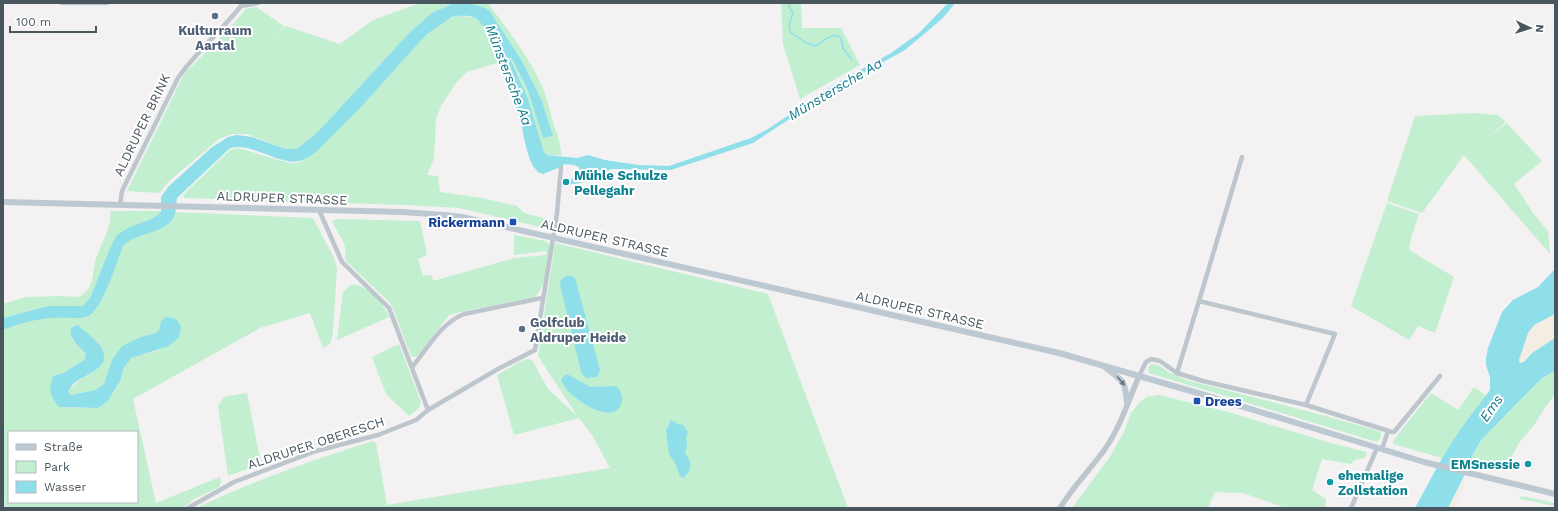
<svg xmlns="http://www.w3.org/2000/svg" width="1558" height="511" viewBox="0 0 1558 511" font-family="'Work Sans',sans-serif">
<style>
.green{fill:#c1efcf;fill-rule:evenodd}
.sand{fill:#f3ede3}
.water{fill:#8fdfeb}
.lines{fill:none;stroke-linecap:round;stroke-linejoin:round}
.stream{stroke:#8fdfeb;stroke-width:1.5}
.minor{stroke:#bdc6cd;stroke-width:4.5}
.tertiary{stroke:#bdc6cd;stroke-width:5.5}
.secondary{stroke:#bdc9d2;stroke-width:6}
.oneway{fill:#6c7881}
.service-dot{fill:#5c6f8a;stroke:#fff;stroke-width:1.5}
.culture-dot{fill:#0f9aa8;stroke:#fff;stroke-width:1.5}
.transit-dot{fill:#1a4fb4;stroke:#fff;stroke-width:1.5}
.labels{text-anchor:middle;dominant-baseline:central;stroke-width:4;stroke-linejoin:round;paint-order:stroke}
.service-label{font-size:13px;font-weight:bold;fill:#4e5e75;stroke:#fff}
.street-label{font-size:13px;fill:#49565e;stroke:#fff}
.culture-label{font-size:13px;font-weight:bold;fill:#0d838f;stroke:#fff;text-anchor:start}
.transit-label{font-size:13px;font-weight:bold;fill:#164399;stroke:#fff;text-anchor:end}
.water-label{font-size:14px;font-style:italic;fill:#107c8b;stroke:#fff}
</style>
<rect width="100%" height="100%" fill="#f3f1f1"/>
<g class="green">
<polygon points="420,3 454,3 432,13 410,32 328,121 313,136 297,149 286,149 247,134 232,134 219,139 168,182 160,193 127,191 184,74 229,29 246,9 256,7 284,26 274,42 285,26 340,44 373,20"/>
<path d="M 464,3 L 488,3 C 506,28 527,54 540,82 C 547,96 550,111 554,126 C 558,136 561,144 561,155 L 547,155 L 544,152 L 528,99 L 510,57 L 511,57 L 527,88 L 543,138 L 553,136 L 542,101 L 522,61 L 489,10 Z"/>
<polygon points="781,3 801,3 802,28 841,28 860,65 800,99 783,44"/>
<path d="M 456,16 L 474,17 L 482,24 L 501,62 L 467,72 L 456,83 L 441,106 L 436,119 L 434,159 L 427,175 L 438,176 L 440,192 L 482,198 L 517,206 L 524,213 L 551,220 L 549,229 L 459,208 L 405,205 L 184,198 L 183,195 L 230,150 L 238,148 C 251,151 286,164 297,163 C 316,161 408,54 427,34 L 445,21 Z"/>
<polygon points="1474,113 1498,115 1506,122 1486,138 1507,123 1542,161 1514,184 1533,213 1548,231 1550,254 1464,155 1422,213 1387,201 1415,116"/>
<polygon points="1387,203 1419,214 1411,238 1409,250 1454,277 1435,333 1418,326 1409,340 1351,306"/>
<path d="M 110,211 L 161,211 L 158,215 L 145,222 L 110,248 L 90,298 L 83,306 L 48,306 L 3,318 L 3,304 L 26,297 L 62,296 L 79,297 C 84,294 87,291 90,286 C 94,278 93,267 96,259 C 100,245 113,226 110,211 Z"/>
<path d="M 175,212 L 313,218 L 333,256 L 337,267 L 333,333 L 330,344 L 323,348 L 310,313 L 260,328 L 133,399 L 156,503 L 220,477 L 221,483 L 219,487 L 192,500 L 184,508 L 3,508 L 3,330 L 38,319 L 49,317 L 79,318 L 96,309 L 103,296 L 123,246 L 127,240 L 171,221 ZM 161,321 L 160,350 C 153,352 134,355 130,359 C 124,365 123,374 120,381 C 104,414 90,408 59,407 L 53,376 L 63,373 L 84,360 L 86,354 L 72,339 L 71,326 L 78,325 L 94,340 L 104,357 C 100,375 77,377 68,392 L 71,395 L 95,390 L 104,384 L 108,373 L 141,337 L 156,333 L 159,330 ZM 9,432 L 137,432 L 137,502 L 9,502 Z"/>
<path d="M 338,219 L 420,221 L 427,255 L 418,259 L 423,276 L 432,275 L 433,281 L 514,258 L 546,255 L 546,251 L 514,255 L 514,235 L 546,241 L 550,246 L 544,283 L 535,298 L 468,310 L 449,315 L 417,356 L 414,357 L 411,356 L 393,309 L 390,303 L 346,261 C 344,256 346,253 345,248 C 344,240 337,231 333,224 L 332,221 Z"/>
<path d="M 555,243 L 768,294 L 848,508 L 196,508 C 253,481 312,460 373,441 L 376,443 L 387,505 L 610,468 L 592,435 L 579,418 L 514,435 L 497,375 L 525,359 L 532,360 L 548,389 L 578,417 L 538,356 Z"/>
<path d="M 351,285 C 365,282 385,305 389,317 L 337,340 L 343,292 Z"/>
<polygon points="399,344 421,402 419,408 409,416 386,394 372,357"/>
<path d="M 1151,364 L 1158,365 L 1170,373 L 1186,380 C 1251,397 1316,412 1381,432 L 1381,437 L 1377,442 L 1149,373 L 1148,368 Z"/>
<polygon points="1555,371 1555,394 1546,406 1534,425 1519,443 1507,464 1504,471 1473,461 1471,462 1473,454 1481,440 1542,378"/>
<polygon points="1474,387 1487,396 1459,431 1442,458 1393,444 1393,441 1431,393 1458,410"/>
<polygon points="247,393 261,464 228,476 218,406 224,397"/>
<polygon points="1159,395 1228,412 1331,443 1367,452 1365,458 1355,460 1351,464 1322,459 1312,490 1326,499 1326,508 1286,508 1243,493 1215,492 1208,508 1072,508 1109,458 1123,434 1131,413 1139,403 1147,397"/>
<polygon points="1521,496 1555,503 1555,506 1520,499"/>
</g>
<g class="sand">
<path d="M 1555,314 L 1555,338 L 1532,353 L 1524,362 L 1520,363 C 1518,355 1527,329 1534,324 C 1540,320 1549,318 1555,314 Z"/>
<polygon points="1463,478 1466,479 1454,508 1448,508"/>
</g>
<g class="water">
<path d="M 454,3 C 466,3 478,4 489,10 L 522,61 L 542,101 L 553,136 L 543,138 L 527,88 L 511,57 L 510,58 L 528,99 L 544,152 L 547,155 L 577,158 L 588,155 L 605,160 L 638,165 L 669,166 L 751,138 L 768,129 L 833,85 L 891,53 L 919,33 L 948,3 L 955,3 L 943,18 L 905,50 L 843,84 L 753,143 L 671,170 L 611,169 L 590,178 L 588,181 L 575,184 L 570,184 L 572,178 L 578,176 L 579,167 L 574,165 L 564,164 L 563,166 L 543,174 L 538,172 L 533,166 C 526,153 524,136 521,122 C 515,103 491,22 473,17 C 467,15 458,16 452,17 L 427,34 L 359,109 L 316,152 C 310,156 305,160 299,161 C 279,166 248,140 229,149 L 177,198 C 176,203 176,209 175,214 C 169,234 135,232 123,246 C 117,262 103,306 90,315 C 84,319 76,318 69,318 C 42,317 29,321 3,330 L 3,318 L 48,306 L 83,306 L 90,298 L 110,248 L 117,235 L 130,227 L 149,220 L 158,215 L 161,211 L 161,197 L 168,187 L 211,148 L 228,137 L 237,135 L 252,137 L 286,149 L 297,149 L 313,136 L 328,121 L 410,32 L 432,13 Z"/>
<polygon points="1555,269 1555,314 1534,325 1528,333 1519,360 1520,363 1524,362 1532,353 1555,338 1555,371 1542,378 1481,440 1473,454 1471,462 1448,508 1415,508 1442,458 1459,431 1490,390 1490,377 1486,365 1486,358 1488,348 1502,312 1513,300 1538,287"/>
<polygon points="566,276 573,276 575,278 600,370 597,377 586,378 582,374 580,367 561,289 560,281"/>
<path d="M 166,317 L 176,319 L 181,326 L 179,337 L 169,346 L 131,358 L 124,368 L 120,381 L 108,401 L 98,408 L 59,407 C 50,395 48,391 53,376 L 63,373 L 84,360 L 86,354 C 79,345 68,339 71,327 L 78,325 C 85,331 99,342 102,349 C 112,368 84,375 73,384 C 71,386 70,389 68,392 L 71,395 L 95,390 L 104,384 L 112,360 L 122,346 L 141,337 L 156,333 L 159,330 L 161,321 Z"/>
<path d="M 567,374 L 590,387 L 616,386 C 620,390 622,394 622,400 C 618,431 566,397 561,380 L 564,376 Z"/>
<path d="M 671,420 L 678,424 L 683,425 L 688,432 L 686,438 L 687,447 L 685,453 C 686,456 690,459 690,462 C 692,468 687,475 683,478 L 680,476 L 675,463 L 669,454 L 666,431 Z"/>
</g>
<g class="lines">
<path class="stream" d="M 791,3 L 789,7 L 793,13 L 789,24 L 790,32 L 805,42 L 815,46 C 823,42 833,31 841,38 L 843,48 L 852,60"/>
<g class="minor">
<polyline points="62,3 107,3"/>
<path d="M 120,205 L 122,191 L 178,78 C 196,52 221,31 241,6 L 258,3"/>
<polyline points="319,210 342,262 389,308 428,410"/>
<polyline points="1199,301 1242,157"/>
<path d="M 412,367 C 427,349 441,323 464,314 L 542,298"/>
<polyline points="1177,373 1199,301 1335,334 1306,405"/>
<polyline points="1139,376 1146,362 1151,359 1160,361 1177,373 1203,381 1306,405 1392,432 1394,432 1440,376"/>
<polyline points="1382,449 1388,431"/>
<polyline points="188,508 234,482 316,451 378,435 416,420 428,410 498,369 535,350 557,213 561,168"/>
<polyline points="1351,508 1377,448"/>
</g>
<path class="tertiary" d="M 1060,508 C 1073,486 1091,469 1105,449 C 1120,427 1129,400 1139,376"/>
<g class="secondary">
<polyline points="3,202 402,212 445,215 462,217 1059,353 1198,393 1424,462 1555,494"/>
<path d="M 1106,368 C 1124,382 1125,380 1127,403"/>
</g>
</g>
<defs><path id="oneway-solid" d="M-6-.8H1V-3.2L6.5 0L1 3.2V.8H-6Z"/></defs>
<use class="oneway" href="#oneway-solid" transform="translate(1121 381) rotate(50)"/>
<g class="service-dot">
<circle cx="215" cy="16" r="4"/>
<circle cx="522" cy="329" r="4"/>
</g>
<g class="culture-dot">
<circle cx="566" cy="182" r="4"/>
<circle cx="1528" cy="464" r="4"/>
<circle cx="1330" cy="482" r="4"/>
</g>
<g class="transit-dot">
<rect x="509" y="218" width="8" height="8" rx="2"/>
<rect x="1193" y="397" width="8" height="8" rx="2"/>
</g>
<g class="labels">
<g class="service-label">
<text x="215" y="30">Kulturraum<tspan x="215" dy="15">Aartal</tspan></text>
<text x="530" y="322" text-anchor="start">Golfclub<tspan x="530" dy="15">Aldruper Heide</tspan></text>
</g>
<g class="street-label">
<text transform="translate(142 125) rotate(-64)">ALDRUPER BRINK</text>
<text transform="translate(282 198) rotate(2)">ALDRUPER STRASSE</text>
<text transform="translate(605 238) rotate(13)">ALDRUPER STRASSE</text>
<text transform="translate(920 310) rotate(13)">ALDRUPER STRASSE</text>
<text transform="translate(316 443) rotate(-18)">ALDRUPER OBERESCH</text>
</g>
<g class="culture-label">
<text x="574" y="175">Mühle Schulze<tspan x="574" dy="15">Pellegahr</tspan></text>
<text x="1520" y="464" text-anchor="end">EMSnessie</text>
<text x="1338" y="475">ehemalige<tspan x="1338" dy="15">Zollstation</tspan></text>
</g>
<g class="transit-label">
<text x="505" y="222">Rickermann</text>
<text x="1205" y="401" text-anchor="start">Drees</text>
</g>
<g class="water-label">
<text transform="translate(509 75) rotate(69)">Münstersche Aa</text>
<text transform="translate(835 89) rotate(-31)">Münstersche Aa</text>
<text transform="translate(1491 408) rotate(-55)">Ems</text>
</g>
</g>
<rect width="1558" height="511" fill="none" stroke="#49565e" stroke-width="8"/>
<rect x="8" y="431" width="130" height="72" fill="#ffffff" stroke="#b6bbbf"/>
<rect x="16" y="444" width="20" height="6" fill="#bdc9d2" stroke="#b6bbbf"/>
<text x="44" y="451" font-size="12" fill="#49565e">Straße</text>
<rect x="16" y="461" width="20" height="12" fill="#c1efcf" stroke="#b6bbbf"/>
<text x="44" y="471" font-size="12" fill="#49565e">Park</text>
<rect x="16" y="481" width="20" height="12" fill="#8fdfeb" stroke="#b6bbbf"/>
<text x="44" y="491" font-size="12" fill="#49565e">Wasser</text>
<g transform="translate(1530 28) rotate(94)" stroke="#ffffff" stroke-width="3" paint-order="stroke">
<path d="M0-3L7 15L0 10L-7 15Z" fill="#49565e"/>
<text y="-6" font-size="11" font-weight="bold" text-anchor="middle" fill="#49565e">N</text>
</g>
<path d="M10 26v6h86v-6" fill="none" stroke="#49565e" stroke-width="2"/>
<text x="16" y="26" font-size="12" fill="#49565e" stroke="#ffffff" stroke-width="3" paint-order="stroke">100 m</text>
</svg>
